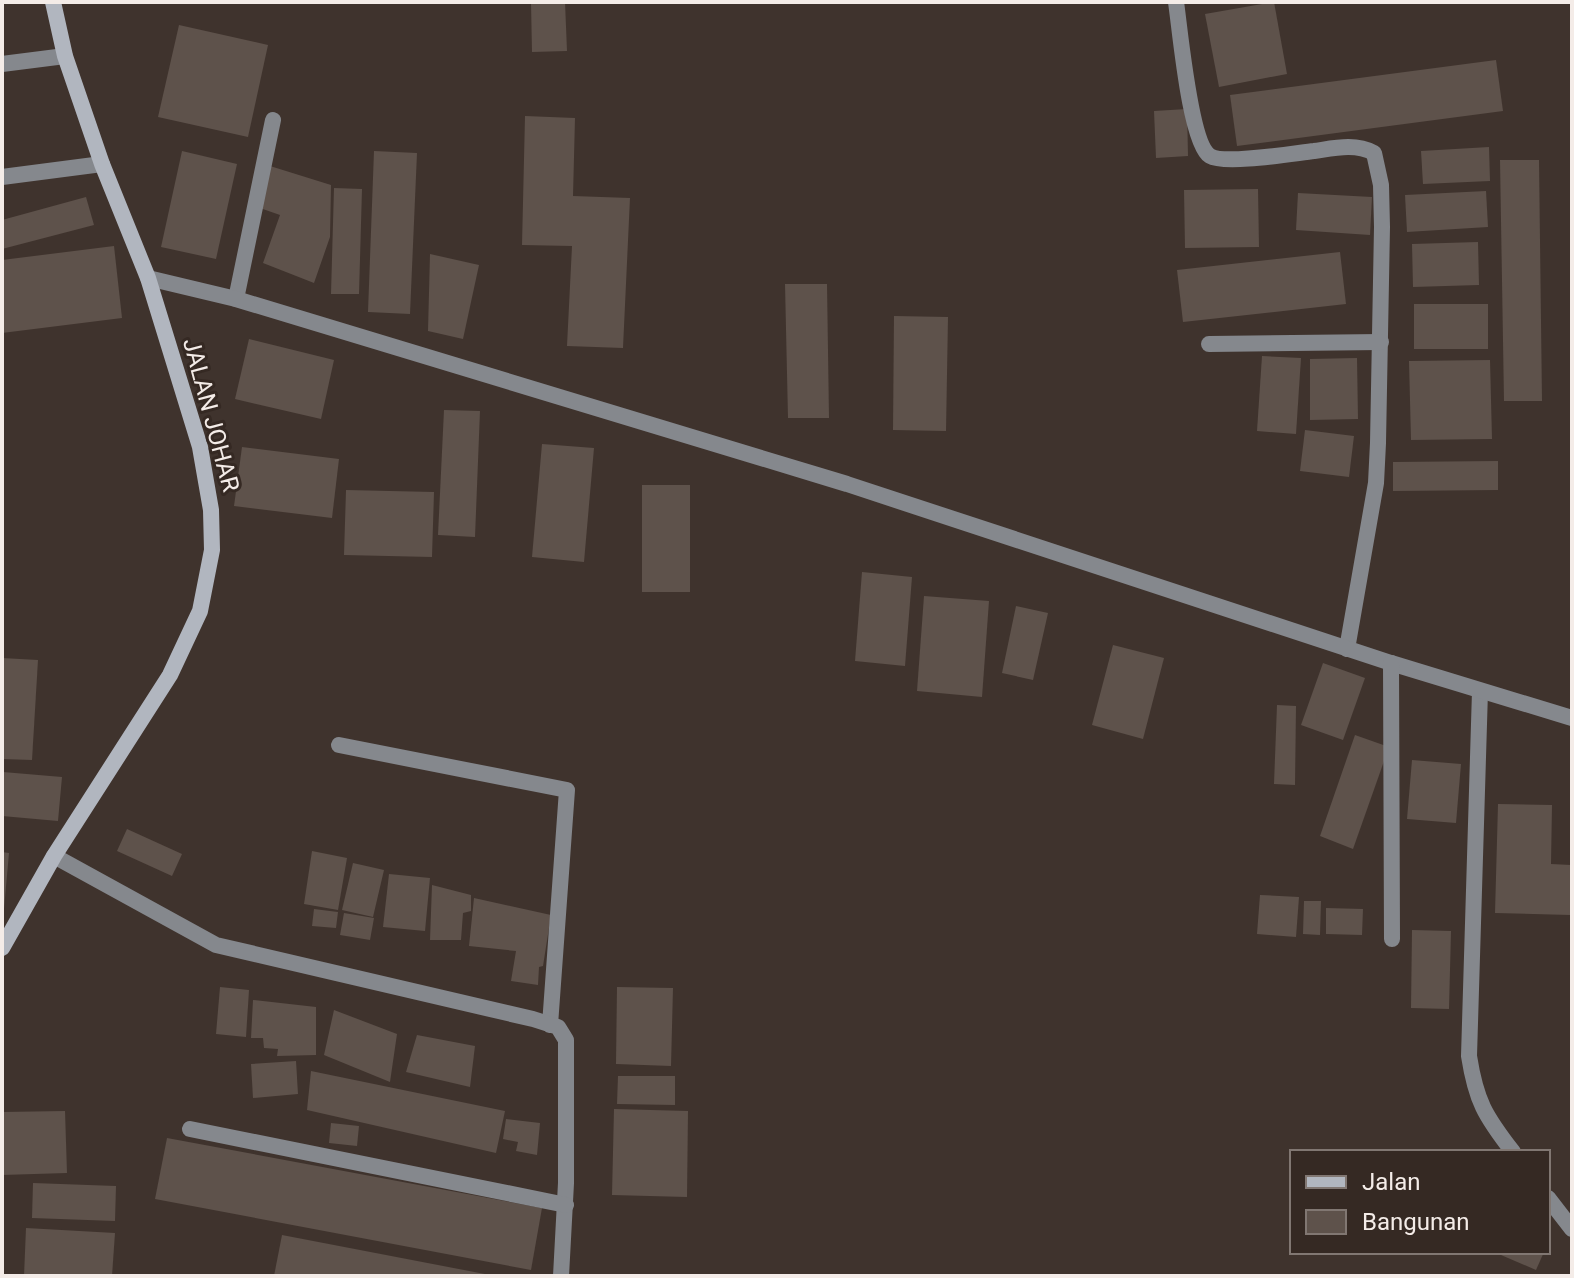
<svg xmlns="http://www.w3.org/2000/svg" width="1574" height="1278" viewBox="0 0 1574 1278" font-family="Roboto,sans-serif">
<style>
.building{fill:#5e524b}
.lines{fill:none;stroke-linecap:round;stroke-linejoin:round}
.lane{stroke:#85888d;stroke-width:16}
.street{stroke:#85888d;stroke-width:16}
.secondary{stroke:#b1b6bf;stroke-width:16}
.labels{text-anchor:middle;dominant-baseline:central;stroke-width:6;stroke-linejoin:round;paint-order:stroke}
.street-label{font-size:24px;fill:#f4ece8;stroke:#352923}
</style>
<rect width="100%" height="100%" fill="#3f332d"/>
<g class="building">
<polygon points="565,2 567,51 532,52 531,3"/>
<polygon points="1274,2 1287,74 1219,87 1205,14"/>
<polygon points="179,25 268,45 248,137 158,117"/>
<polygon points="1496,60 1503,111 1237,146 1230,95"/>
<polygon points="1187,109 1188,156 1156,158 1154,111"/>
<polygon points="525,116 575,118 573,196 630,198 623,348 567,346 572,246 522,245"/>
<polygon points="1489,147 1490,181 1423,184 1421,151"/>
<polygon points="182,151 237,164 216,259 161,247"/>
<polygon points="374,151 417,153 410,314 368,312"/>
<polygon points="1500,160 1539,160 1542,401 1504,401"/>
<polygon points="270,166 331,185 330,237 314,283 263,263 280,215 257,207"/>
<polygon points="334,188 362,189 359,294 331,294"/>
<polygon points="1258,189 1259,247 1185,248 1184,190"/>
<polygon points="1486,191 1488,227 1407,232 1405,195"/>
<polygon points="1298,193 1372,197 1370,235 1296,230"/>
<polygon points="86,197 94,225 2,249 2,220"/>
<polygon points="1478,242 1479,285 1413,287 1412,244"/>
<polygon points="114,246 122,318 2,333 2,260"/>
<polygon points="1340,252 1346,304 1183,322 1177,270"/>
<polygon points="430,254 479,265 463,339 428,331"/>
<polygon points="785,284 827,284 829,418 788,418"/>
<rect x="1414" y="304" width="74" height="45"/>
<polygon points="894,316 948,317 946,431 893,430"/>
<polygon points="249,339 334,360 321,419 235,399"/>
<polygon points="1262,356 1301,358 1296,434 1257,431"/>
<polygon points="1357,358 1358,419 1310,420 1310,359"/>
<polygon points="1490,360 1492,439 1411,440 1409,361"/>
<polygon points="444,410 480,411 475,537 438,535"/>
<polygon points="1305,430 1354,436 1349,477 1300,471"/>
<polygon points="542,444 594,448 584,562 532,557"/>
<polygon points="242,447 339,459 332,518 234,506"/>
<polygon points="1498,461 1498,490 1393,491 1393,462"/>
<rect x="642" y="485" width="48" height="107"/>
<polygon points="346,490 434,492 432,557 344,555"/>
<polygon points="862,572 912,577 905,666 855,661"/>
<polygon points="924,596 989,601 982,697 917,691"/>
<polygon points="1016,606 1048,613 1033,680 1002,673"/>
<polygon points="1113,645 1164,658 1143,739 1092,725"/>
<polygon points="2,658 38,660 32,760 2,759"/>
<polygon points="1323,663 1365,678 1343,740 1301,725"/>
<polygon points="1277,705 1296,706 1295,785 1274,784"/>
<polygon points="1355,735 1389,747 1353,849 1320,836"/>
<polygon points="1412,760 1461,764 1456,823 1407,819"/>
<polygon points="3,772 62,777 58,821 2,816"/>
<polygon points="1498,804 1552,805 1551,864 1571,865 1570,915 1495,913"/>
<polygon points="127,829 182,854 172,876 117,851"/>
<polygon points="312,851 347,858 338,910 304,904"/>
<polygon points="2,852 9,853 4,909 2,909"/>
<polygon points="353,863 384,870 373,917 342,910"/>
<polygon points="389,874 430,878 425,931 383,927"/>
<polygon points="432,885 471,895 471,911 463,913 461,940 430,940"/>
<polygon points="1260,895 1299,897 1296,937 1257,934"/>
<polygon points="474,898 551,915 543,966 539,967 538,985 511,981 516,951 469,946"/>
<polygon points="1304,901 1321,901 1320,935 1303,934"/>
<polygon points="1326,908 1363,909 1362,935 1326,934"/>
<polygon points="314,909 338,912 336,928 312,926"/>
<polygon points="344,913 374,918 370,940 340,935"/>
<polygon points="1412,930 1451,931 1449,1009 1411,1008"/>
<polygon points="220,987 249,990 246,1037 216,1034"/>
<polygon points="617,987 673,988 671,1066 616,1064"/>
<polygon points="253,1000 316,1007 316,1055 277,1056 278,1049 264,1048 263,1038 251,1038"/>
<polygon points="334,1010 397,1034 390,1082 324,1055"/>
<polygon points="417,1035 475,1046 470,1087 406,1072"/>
<polygon points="296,1061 298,1094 253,1098 251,1064"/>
<polygon points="311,1071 505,1111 496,1153 307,1110"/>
<polygon points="618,1076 675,1076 675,1105 617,1104"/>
<polygon points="614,1109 688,1111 687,1197 612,1195"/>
<polygon points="65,1111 67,1173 2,1175 2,1112"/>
<polygon points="506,1119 540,1123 537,1155 516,1151 518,1142 503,1139"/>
<polygon points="331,1123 359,1126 357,1146 329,1143"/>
<polygon points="167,1138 542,1208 531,1270 155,1199"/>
<polygon points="33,1183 116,1186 115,1221 32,1218"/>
<polygon points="26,1228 115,1233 112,1276 24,1276"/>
<polygon points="282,1235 490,1275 490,1276 274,1276"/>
<polygon points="1494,1252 1544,1252 1536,1270"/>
</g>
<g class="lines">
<g class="lane">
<polyline points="2,177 102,164"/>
<polyline points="236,299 273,120"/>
<path d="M 1480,691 L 1469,1056 C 1476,1101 1485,1116 1513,1152"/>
<polyline points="1548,1198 1572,1229"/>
</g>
<g class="street">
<path d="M 1176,2 C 1180,29 1190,144 1210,156 C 1225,165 1295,153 1314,151 C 1335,148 1355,143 1374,153 L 1381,185 L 1382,227 L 1378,443 L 1376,483 L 1347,649"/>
<polyline points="2,64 65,56"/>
<polyline points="148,278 236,299 847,484 1391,663 1572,718"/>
<polyline points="1209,344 1381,342"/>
<polyline points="1391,663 1392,939"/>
<polyline points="339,745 567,790 550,1025"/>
<polyline points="54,856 216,945 533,1019 558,1027 566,1040 566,1183 561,1276"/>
<polyline points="190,1129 566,1205"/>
</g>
<polyline class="secondary" points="2,948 54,856 170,675 200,611 212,550 211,510 200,447 148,278 102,164 65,56 53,2"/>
</g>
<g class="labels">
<g class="street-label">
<text transform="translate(211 415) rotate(75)">JALAN JOHAR</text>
</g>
</g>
<rect width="1574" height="1278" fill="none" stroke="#f4ece8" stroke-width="8"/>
<rect x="1290" y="1150" width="260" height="104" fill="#352923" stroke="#817772" stroke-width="2"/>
<rect x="1306" y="1176" width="40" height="12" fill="#b1b6bf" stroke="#817772" stroke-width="2"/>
<text x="1362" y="1190" font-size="24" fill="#f4ece8">Jalan</text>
<rect x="1306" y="1210" width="40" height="24" fill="#5e524b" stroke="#817772" stroke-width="2"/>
<text x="1362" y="1230" font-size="24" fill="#f4ece8">Bangunan</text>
</svg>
